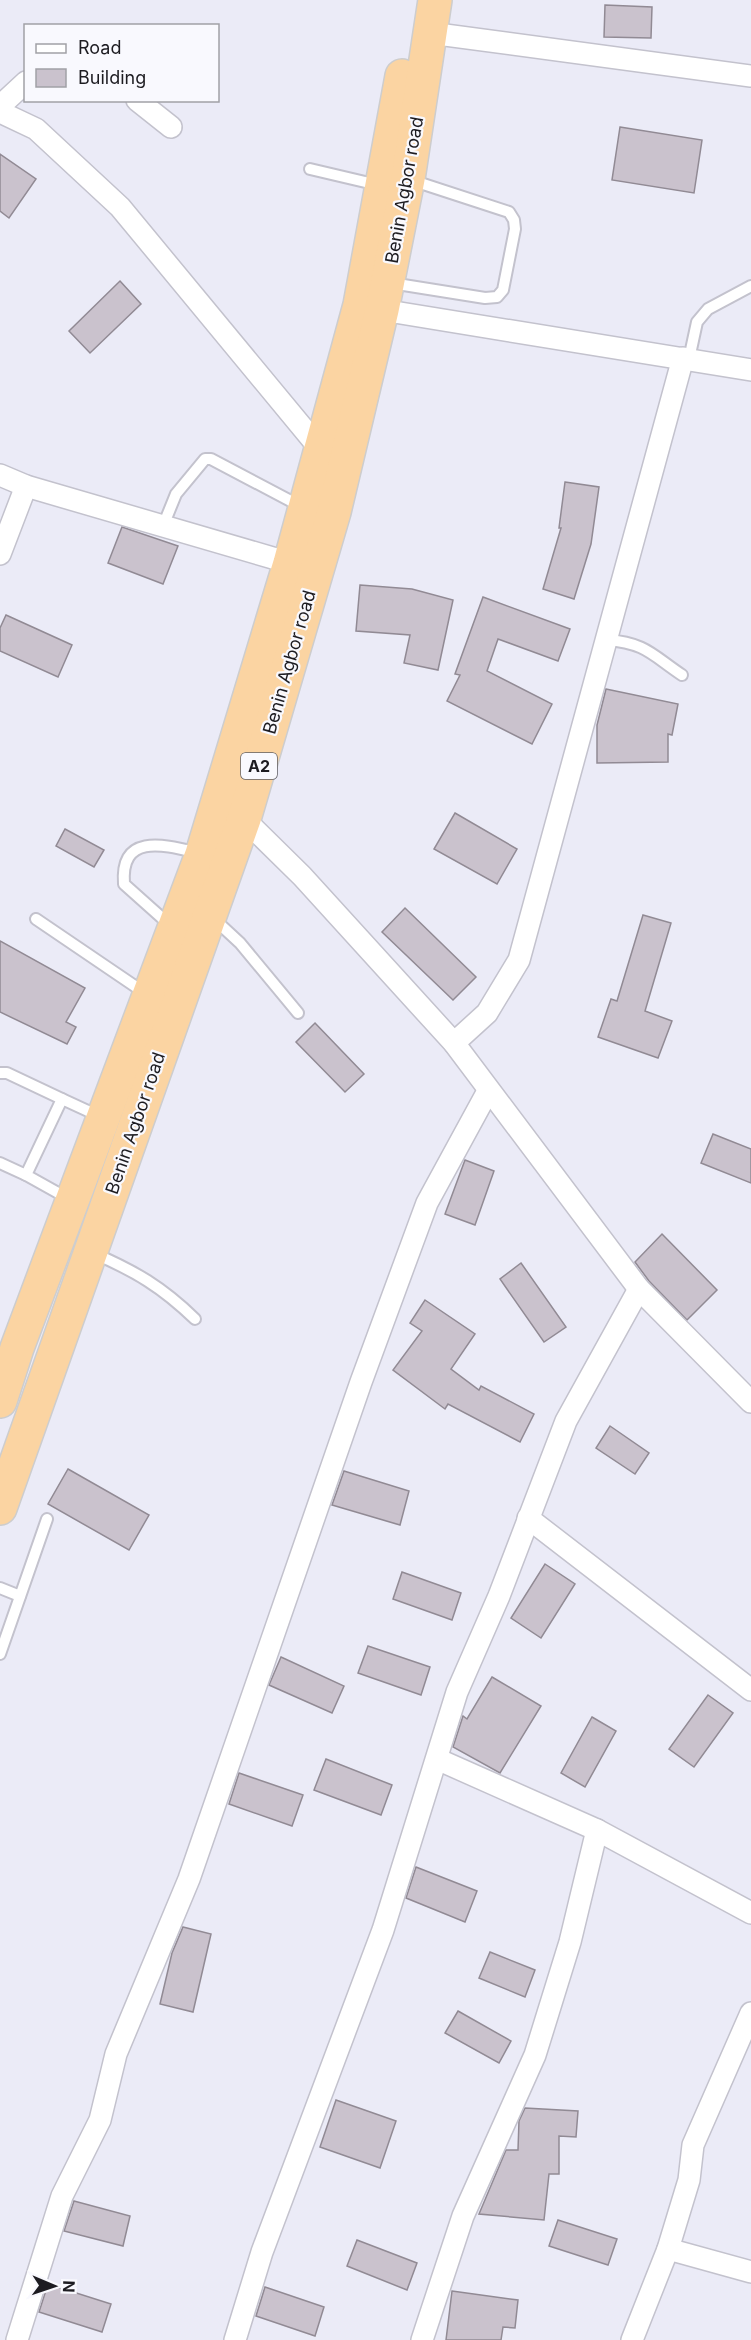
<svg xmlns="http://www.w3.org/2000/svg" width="751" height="2340" viewBox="0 0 751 2340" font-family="Inter,sans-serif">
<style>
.building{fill:#cac2cd;stroke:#918a94;stroke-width:1.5}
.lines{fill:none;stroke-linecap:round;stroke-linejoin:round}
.service-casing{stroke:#c3c2cd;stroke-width:14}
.minor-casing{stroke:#c3c2cd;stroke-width:24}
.trunk-casing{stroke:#cdcdce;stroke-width:36}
.service{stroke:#fff;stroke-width:10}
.minor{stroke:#fff;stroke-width:21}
.trunk{stroke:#fbd4a2;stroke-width:33}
.labels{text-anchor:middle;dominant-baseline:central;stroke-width:4.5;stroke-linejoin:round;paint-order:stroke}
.shield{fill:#f9f9fe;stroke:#5f5e63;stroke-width:1.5}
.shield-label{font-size:16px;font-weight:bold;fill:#1d1c21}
.street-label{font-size:18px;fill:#1d1c21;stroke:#f9f9fe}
</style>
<rect width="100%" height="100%" fill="#ebebf7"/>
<g class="building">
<polygon points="605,5 652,7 651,38 604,37"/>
<polygon points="620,127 702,140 694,193 612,180"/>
<polygon points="0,154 36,179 9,218 0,211"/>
<polygon points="120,281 141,304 90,353 69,331"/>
<polygon points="565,482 599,487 591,544 574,599 543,589 561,528 559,528"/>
<polygon points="122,527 178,546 163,584 108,563"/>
<polygon points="360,585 412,589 453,600 438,670 404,663 410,635 356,631"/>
<polygon points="483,597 570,629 558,661 498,639 487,671 552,704 532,744 447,701 460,675 455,674"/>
<polygon points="6,615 72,645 58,677 0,651 0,628"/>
<polygon points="606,689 678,704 672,735 668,734 668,762 597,763 597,725"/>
<polygon points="455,813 517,849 497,884 434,849"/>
<polygon points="65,829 104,850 94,867 56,846"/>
<polygon points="405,908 476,977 453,1000 382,932"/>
<polygon points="643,915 671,923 645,1011 672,1021 658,1058 598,1037 611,999 617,1001"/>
<polygon points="0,941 85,988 66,1022 76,1027 67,1044 0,1012"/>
<polygon points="315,1023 364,1074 345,1092 296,1042"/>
<polygon points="713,1134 751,1149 751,1183 701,1163"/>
<polygon points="465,1160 494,1171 475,1225 445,1214"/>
<polygon points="662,1234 717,1290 687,1320 649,1281 635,1262"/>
<polygon points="521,1263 566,1327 544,1342 500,1279"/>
<polygon points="425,1300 475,1334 451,1369 479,1390 481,1386 534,1414 520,1442 448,1404 445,1409 393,1370 422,1331 410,1323"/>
<polygon points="610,1426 649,1453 635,1474 596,1448"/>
<polygon points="68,1469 149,1515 129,1550 48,1504"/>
<polygon points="344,1471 409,1491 400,1525 332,1505"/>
<polygon points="545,1564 575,1584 541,1638 511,1618"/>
<polygon points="402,1572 461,1593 452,1620 393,1599"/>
<polygon points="368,1646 430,1667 421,1695 358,1673"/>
<polygon points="281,1657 344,1686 332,1713 269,1685"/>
<polygon points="492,1677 541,1706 500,1773 453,1747 463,1716 467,1719"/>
<polygon points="708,1695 733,1713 694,1767 669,1749"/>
<polygon points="592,1717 616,1731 585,1787 561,1773"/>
<polygon points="326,1759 392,1785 381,1815 314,1790"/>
<polygon points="239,1773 303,1795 292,1826 229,1804"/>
<polygon points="416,1867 477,1891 465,1922 406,1898"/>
<polygon points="183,1927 211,1934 193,2012 160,2004 172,1953"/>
<polygon points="490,1952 535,1970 525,1997 479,1978"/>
<polygon points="458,2011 511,2041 499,2063 445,2033"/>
<polygon points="336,2100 396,2121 380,2168 320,2147"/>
<polygon points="525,2108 578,2111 576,2137 559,2136 559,2174 549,2174 544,2220 479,2214 506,2150 518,2150 519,2121"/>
<polygon points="74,2201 130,2216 123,2246 64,2231"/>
<polygon points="558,2220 617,2239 608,2265 549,2246"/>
<polygon points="357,2240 417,2263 407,2290 347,2266"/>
<polygon points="48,2284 111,2304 102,2332 39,2312"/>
<polygon points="265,2287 324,2307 315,2336 256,2316"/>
<polygon points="452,2291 518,2300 515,2328 503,2327 501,2340 446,2340"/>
</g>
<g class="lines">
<defs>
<g id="service">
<polyline points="310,169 378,185"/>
<polyline points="391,283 485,298 497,297 503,290 515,229 514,220 509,212 411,180"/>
<polyline points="689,359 697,322 708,309 751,286"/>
<polyline points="163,526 176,494 205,459 211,459 302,507"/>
<path d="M 607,640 C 646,643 652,655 682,675"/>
<polyline points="213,918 240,943 298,1013"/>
<polyline points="36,919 145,993"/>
<path d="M 171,926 L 124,884 C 120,832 165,845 199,853"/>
<polyline points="0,1073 7,1073 62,1099"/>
<polyline points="0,1163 26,1175"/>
<polyline points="69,1199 26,1175 62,1099 101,1117"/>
<path d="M 93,1253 C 135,1271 162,1287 195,1319"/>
<polyline points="0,1588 20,1596"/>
<polyline points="0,1654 47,1519"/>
</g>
<g id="minor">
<polyline points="430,33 751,76"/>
<polyline points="137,100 171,127"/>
<polyline points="0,106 26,82"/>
<polyline points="0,112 36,129 120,207 321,450"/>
<polyline points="382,310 751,370"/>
<polyline points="0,475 26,486 290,563"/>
<polyline points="0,554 26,486"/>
<polyline points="244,819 302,876 454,1043 639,1289 751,1402"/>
<polyline points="454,1043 487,1013 519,960 683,358"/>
<polyline points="528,1518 751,1690"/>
<polyline points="437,1759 597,1830 751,1913"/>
<polyline points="668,2249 751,2272"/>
<polyline points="17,2340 62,2196 100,2120 116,2054 189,1879 361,1382 427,1203 488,1091"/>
<polyline points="235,2340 262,2252 383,1930 457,1692 499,1596 566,1421 639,1289"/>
<polyline points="422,2340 463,2216 535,2055 570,1942 597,1830"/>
<polyline points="632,2340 668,2249 689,2180 693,2145 751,2013"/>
</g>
<g id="trunk">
<polyline points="0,1401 17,1348 202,854 290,563 360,305 402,76"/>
<polyline points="0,1508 244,819 334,512 382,310 408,179 435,0"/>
</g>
</defs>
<use href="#service" class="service-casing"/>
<use href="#minor" class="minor-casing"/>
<use href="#trunk" class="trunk-casing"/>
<use href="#service" class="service"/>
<use href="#minor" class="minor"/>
<use href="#trunk" class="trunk"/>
</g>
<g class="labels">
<rect class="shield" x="241" y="753" width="36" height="26" rx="4.5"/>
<g class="shield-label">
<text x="259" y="766">A2</text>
</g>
<g class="street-label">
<text transform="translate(404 190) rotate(-80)">Benin Agbor road</text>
<text transform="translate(289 662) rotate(-74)">Benin Agbor road</text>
<text transform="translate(135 1123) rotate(-71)">Benin Agbor road</text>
</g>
</g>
<rect x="24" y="24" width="195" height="78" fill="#f9f9fe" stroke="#a1a1a6" stroke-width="1.5"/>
<rect x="36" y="44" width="30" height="9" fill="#ffffff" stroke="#a1a1a6" stroke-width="1.5"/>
<text x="78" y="54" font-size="18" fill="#1d1c21">Road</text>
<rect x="36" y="69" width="30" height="18" fill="#cac2cd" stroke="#a1a1a6" stroke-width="1.5"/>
<text x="78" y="84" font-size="18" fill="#1d1c21">Building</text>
<g transform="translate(54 2286) rotate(92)" stroke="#f9f9fe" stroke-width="4.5" paint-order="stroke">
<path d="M0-4.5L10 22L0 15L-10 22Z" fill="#1d1c21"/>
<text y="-9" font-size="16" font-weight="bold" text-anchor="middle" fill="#1d1c21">N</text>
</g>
</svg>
